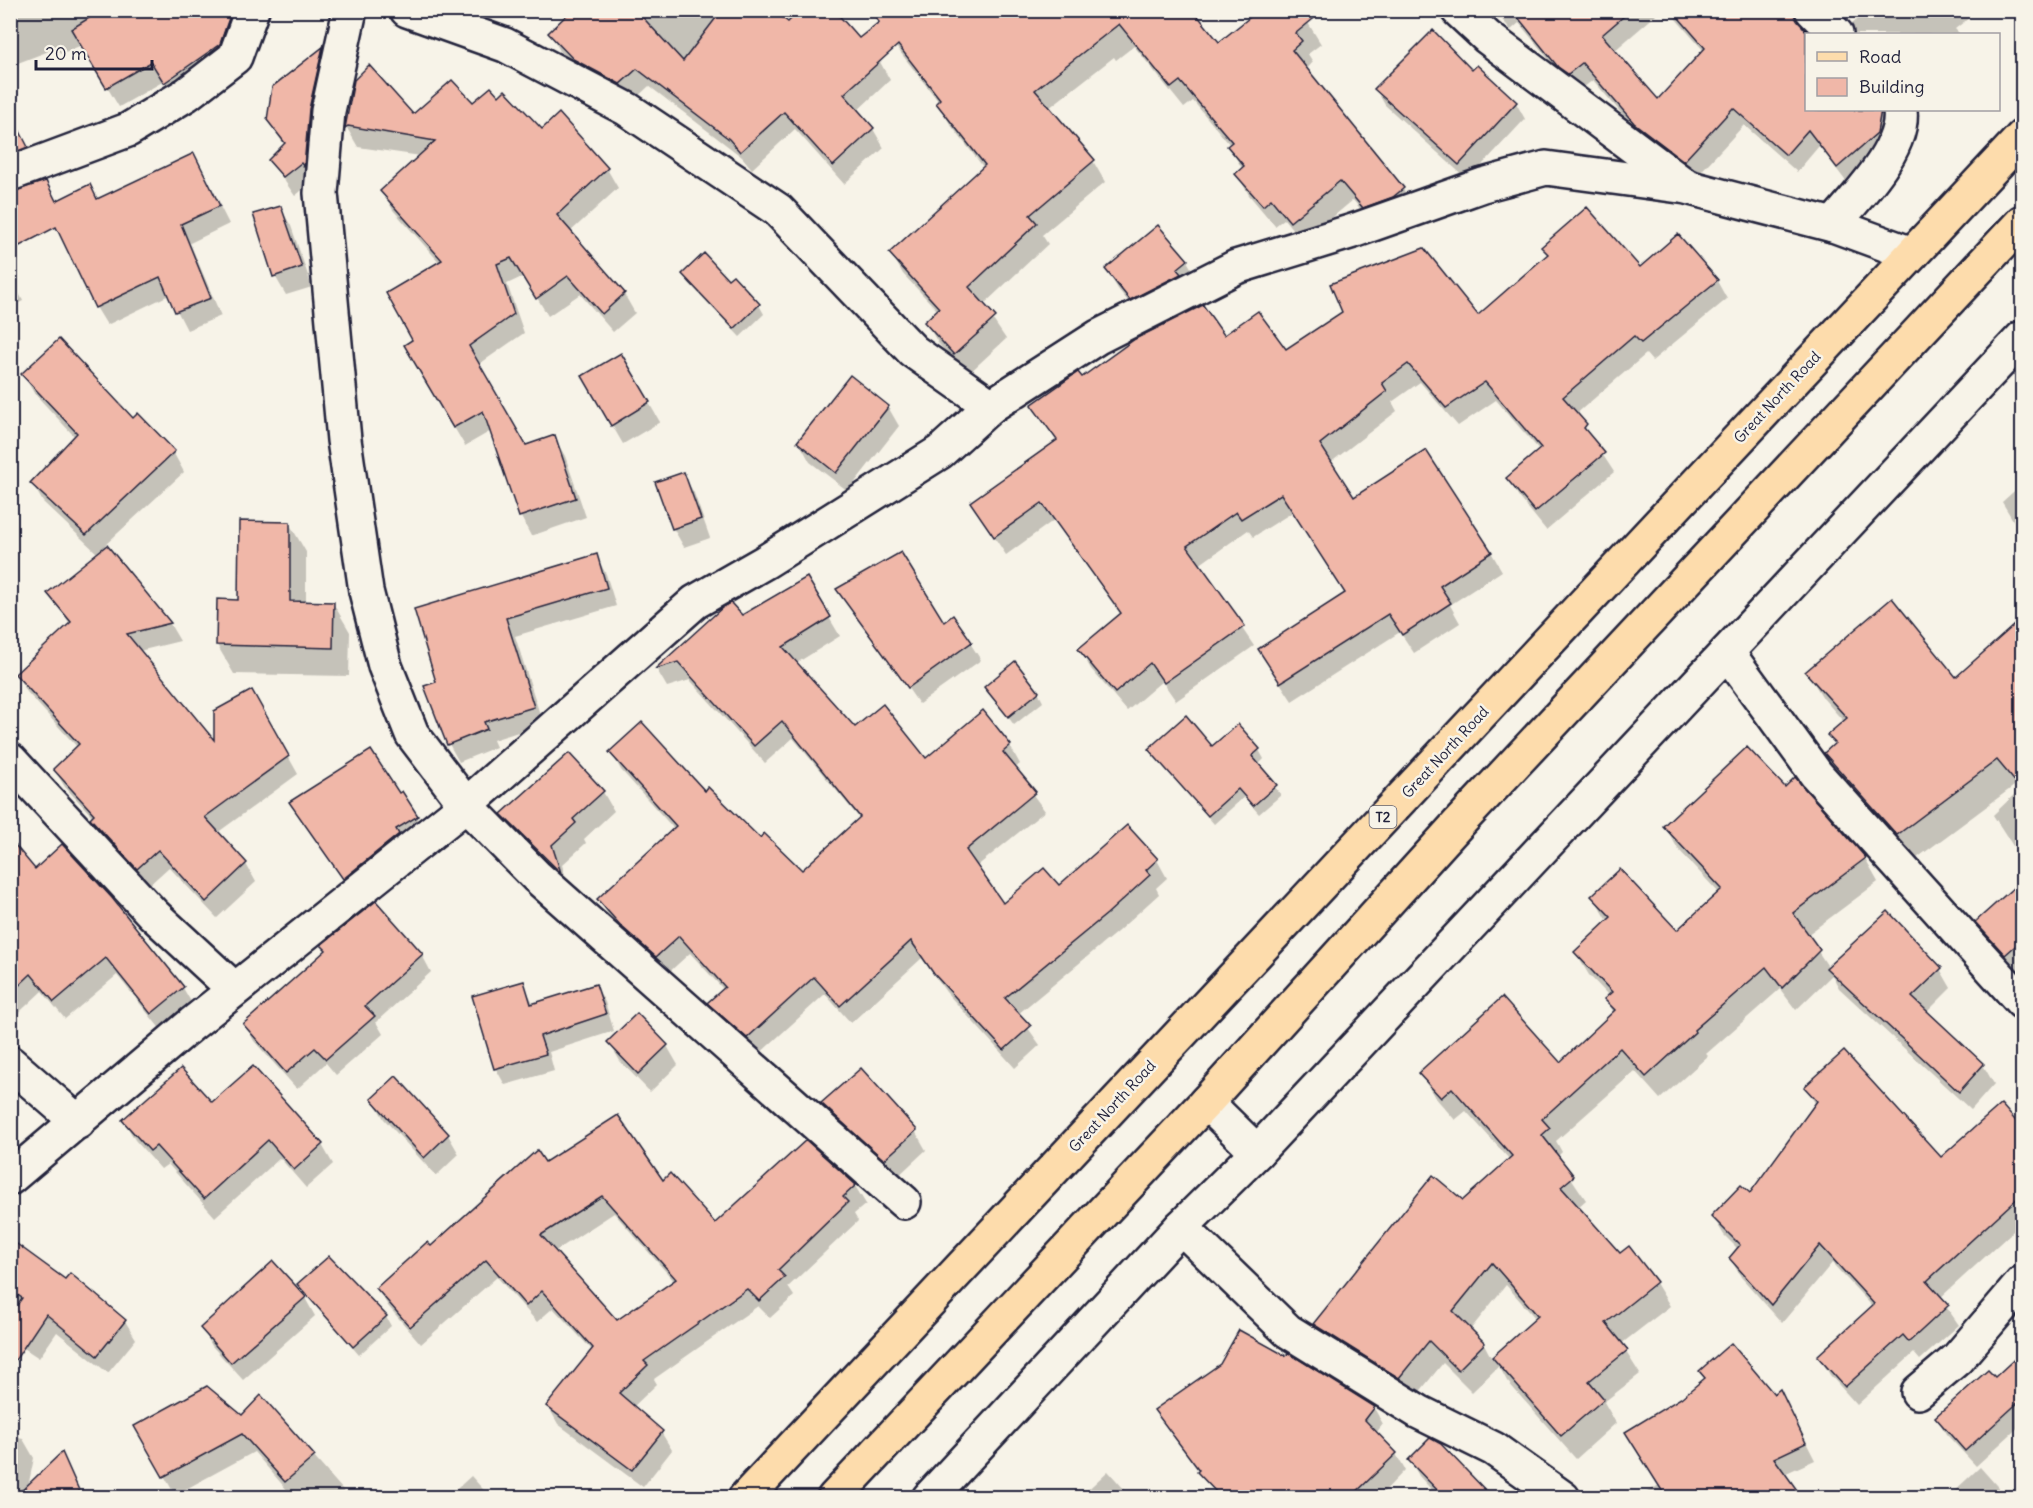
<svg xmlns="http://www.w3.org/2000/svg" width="2033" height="1508" viewBox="0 0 2033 1508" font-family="Delius,sans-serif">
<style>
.shadow{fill:#0003;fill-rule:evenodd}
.building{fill:#f0b7a8;stroke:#22223b;stroke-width:1.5;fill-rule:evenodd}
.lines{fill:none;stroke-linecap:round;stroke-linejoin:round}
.minor-casing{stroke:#22223b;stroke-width:38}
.major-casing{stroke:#22223b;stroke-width:38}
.minor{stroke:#f7f3e8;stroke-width:33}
.major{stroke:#fddcac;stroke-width:33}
.labels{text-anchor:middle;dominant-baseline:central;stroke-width:5;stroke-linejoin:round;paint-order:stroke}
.shield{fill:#f7f3e8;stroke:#62616f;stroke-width:1.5}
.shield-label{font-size:14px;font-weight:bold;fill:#22223b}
.street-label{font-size:15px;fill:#22223b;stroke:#f7f3e8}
</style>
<rect width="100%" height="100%" fill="#f7f3e8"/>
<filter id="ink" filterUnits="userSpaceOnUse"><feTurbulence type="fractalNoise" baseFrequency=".0167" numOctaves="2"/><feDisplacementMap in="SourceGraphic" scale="12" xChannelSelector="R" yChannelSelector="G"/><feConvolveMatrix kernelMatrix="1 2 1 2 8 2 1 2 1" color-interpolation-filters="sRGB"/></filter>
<g filter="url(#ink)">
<g class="shadow">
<polygon points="10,10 222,10 240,40 177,102 164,81 119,107 82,45 60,54 57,48 10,66"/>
<polygon points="562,10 771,10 788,24 880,62 890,80 857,111 873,129 884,148 844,184 795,129 752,169 742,157 649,86 632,102 585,78 560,51 550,33 567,17"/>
<polygon points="1065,10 1219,44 1300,10 1321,44 1308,54 1313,62 1306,70 1403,189 1415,210 1376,228 1353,200 1303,242 1284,219 1275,226 1249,195 1237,174 1243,170 1229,146 1230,145 1193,101 1184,108 1134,46 1116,60 1114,57 1049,108 1093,161 1105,182 1042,235 1048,244 983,305 1006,339 967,375 938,343 926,322 938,311 903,274 891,253 984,168 950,124 938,103 939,102 893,43"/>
<polygon points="1494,10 1654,10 1656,15 1614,51 1658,101 1704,51 1668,10 1749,10 1798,24 1808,34 1806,110 1876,110 1891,132 1848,184 1819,146 1797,172 1744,125 1695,178 1645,141 1593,80 1579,91 1570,85 1519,23 1511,30"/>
<polygon points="1869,10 1964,10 1969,18 1955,29 1960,34 1855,34 1852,24"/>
<polygon points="322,49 333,68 313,181 295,196 270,160 285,146 268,120"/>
<polygon points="1472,73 1516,103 1525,119 1468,180 1385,105 1376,89"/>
<polygon points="355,80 413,116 498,98 541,131 559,115 607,169 618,188 570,232 624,294 635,313 613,332 580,294 548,316 524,276 507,284 524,333 478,365 525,447 554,437 565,456 586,517 531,536 521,517 491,431 465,446 406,345 414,340 440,263 393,210 382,191 421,156 358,147 347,128"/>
<polygon points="10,127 27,145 39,168 10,181"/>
<polygon points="194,155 229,224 190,243 221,316 187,330 169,295 107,325 96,307 98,201"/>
<polygon points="280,207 291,226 312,287 286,295 275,276"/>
<polygon points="1543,247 1640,269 1717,281 1727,299 1652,361 1646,354 1576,414 1614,472 1546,530 1519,497 1508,479 1540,451 1496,400 1458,426 1420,382 1392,402 1397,411 1330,463 1354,499 1491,552 1502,571 1450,605 1460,623 1414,653 1400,632 1292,701 1271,669 1346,594 1293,512 1253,537 1248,530 1199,565 1254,646 1176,701 1162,681 1127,711 1091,669 1080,650 1121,615 1054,520 1006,555 972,503 1057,442 1033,405 1081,379 1224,337 1285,351 1478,317 1548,256"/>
<polygon points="1187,261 1198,280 1142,318 1118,289 1107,270"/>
<polygon points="683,274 728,281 759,305 764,314 740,337 689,283"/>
<polygon points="10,276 23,301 10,307"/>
<polygon points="621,355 660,422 623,444 584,377"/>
<polygon points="23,374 133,420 173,452 184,472 105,545 170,624 180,641 139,651 215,744 252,692 298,774 217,833 246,864 256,882 217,918 169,867 148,886 102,836 93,817 65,787 54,769 78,748 27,692 17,675 71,625 49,593 98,554 43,502 32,483 75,437 34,393"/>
<polygon points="888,407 899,426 848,491 810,462 799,442"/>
<polygon points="683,474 694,493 710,538 684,547 673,528"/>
<polygon points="2022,484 2022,535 2002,502"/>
<polygon points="289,523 306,552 306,603 333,603 350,632 349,676 234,674 217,645 240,601"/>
<polygon points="596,556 606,574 616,606 515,636 543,724 493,740 496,747 459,762 449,744 438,682 416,610"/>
<polygon points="806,579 840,636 795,664 855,729 926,760 983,712 1010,746 1020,764 1014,769 1045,811 976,867 1003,905 1058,887 1127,827 1157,860 1167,878 1156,888 1159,894 1117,932 1018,1014 1040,1045 1015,1068 946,992 922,958 851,1023 825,994 758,1055 720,1021 709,1003 724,990 690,953 667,974 634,945 609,917 599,899 675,830 621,770 611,752 705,793 802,872 860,819 793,738 765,763 690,680 667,687 657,670 724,609 742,617"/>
<polygon points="839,590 943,624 953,617 981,660 919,704"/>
<polygon points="2022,620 2022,860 1993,815 2018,791 2014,786 1913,861 1841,779 1826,753 1835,745 1829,735 1844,722 1823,698 1807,672 1955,680"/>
<polygon points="986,687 1038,692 1043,702 1014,725"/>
<polygon points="1237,726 1259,750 1264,759 1258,765 1281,795 1259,814 1244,797 1214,824 1150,749 1212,748"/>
<polygon points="569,755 603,792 614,811 584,839 586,843 562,865 569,888 514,833 503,814"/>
<path d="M 1784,789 L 1865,859 L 1878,882 L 1807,935 L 1829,968 L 1940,969 L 1951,988 L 1926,1013 L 1983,1065 L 1994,1084 L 1971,1110 L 1839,988 L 1832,975 L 1796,1010 L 1780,989 L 1706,1054 L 1708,1056 L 1660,1099 L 1635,1071 L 1556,1141 L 1562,1152 L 1557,1157 L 1586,1200 L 1577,1208 L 1620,1255 L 1629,1248 L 1656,1283 L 1670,1306 L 1621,1344 L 1640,1374 L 1604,1402 L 1616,1423 L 1576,1459 L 1507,1381 L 1499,1366 L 1472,1392 L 1443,1363 L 1413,1400 L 1328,1347 L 1314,1324 L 1510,1160 L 1466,1111 L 1455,1120 L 1434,1096 L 1420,1073 L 1560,1064 L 1614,1013 L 1606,999 L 1609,996 L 1589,975 L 1575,952 L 1608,921 L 1593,896 L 1676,932 L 1720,894 L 1678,849 L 1665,826 ZM 1506,1285 L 1536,1319 L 1492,1359 L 1484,1344 L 1470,1330 Z"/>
<polygon points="398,795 416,817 427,836 355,897 291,802"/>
<polygon points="10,842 35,871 183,988 193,1005 162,1031 117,975 65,1019 42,991 10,1021"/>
<polygon points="2017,887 2022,894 2022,980 1988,942 1977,922"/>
<polygon points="422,955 431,972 376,1022 383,1034 336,1075 326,1063 297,1089 254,1041 245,1024"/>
<polygon points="523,983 534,1005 596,986 605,1002 614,1031 549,1052 554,1071 505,1085 496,1069 474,997"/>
<polygon points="609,1042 667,1046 678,1065 650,1092 620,1061"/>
<polygon points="253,1068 322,1145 333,1164 306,1188 280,1158 215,1217 168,1164 161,1169 135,1140 124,1121 212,1104"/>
<polygon points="396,1079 448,1135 459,1154 436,1176 384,1119 373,1100"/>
<polygon points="1806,1087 1941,1160 2001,1106 2022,1130 2022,1223 1940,1298 1959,1325 1920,1360 1914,1353 1857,1405 1830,1375 1819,1356 1873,1307 1832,1263 1782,1323 1741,1277 1730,1258 1738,1249 1724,1235 1713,1217 1750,1196 1816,1105"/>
<polygon points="823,1104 915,1131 926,1150 896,1178 834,1123"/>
<path d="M 806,1142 L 855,1186 L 866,1204 L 854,1214 L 858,1221 L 788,1287 L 794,1296 L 770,1318 L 758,1306 L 654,1379 L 657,1384 L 633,1407 L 661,1432 L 672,1450 L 643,1487 L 558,1424 L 548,1406 L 593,1351 L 553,1308 L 537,1322 L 497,1277 L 421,1344 L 388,1306 L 378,1289 L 544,1164 L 662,1182 L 715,1225 ZM 614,1213 L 675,1282 L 617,1322 L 554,1252 Z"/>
<polygon points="10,1248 125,1321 136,1339 108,1373 57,1332 39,1358 10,1339"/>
<polygon points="299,1285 386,1317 391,1326 359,1355"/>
<polygon points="305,1298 315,1316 243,1380 212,1346 202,1328"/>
<polygon points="1240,1332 1287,1358 1289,1355 1322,1376 1330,1389 1334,1383 1374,1408 1383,1424 1376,1433 1396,1454 1405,1470 1378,1498 1277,1496 1268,1480 1319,1402 1217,1495 1156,1411 1221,1365"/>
<polygon points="2022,1353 2022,1424 1976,1466 1946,1434 1937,1418 1995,1380"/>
<polygon points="1701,1371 1774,1397 1780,1391 1815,1460 1784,1474 1800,1498 1637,1498 1659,1485 1682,1399 1705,1379"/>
<polygon points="261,1397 343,1490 348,1498 294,1498 254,1452 175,1495 136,1426 242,1417"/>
<polygon points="10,1436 23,1439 34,1458 28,1487 69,1468 83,1498 10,1496"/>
<polygon points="1410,1460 1475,1481 1498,1498 1439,1498 1419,1476"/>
<polygon points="1980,1467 2004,1494 2006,1498 1955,1498 1952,1493"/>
<polygon points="1108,1471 1132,1498 1079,1498"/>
<polygon points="471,1476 491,1498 447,1498"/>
</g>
<g class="building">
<polygon points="102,10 224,10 229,18 220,44 164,83 151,62 106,88 71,29"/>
<polygon points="572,10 636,10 683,61 722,10 773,10 788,22 800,10 834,10 859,38 879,22 870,10 1193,10 1219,42 1259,10 1324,10 1296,33 1302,41 1292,50 1404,188 1393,197 1363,208 1340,181 1290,222 1271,199 1263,206 1235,174 1244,166 1227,146 1232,142 1180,81 1171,88 1119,24 1035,90 1095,160 1030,215 1037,223 969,287 996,317 954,355 924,322 939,308 889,253 985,165 936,103 940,99 898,45 844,94 874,128 833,166 784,112 740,152 729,139 637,69 620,84 573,59 548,33"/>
<polygon points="1512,10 1631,10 1602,35 1658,99 1705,48 1672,10 1791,10 1806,31 1806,110 1881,110 1877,133 1837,168 1808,130 1786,155 1733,108 1684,161 1634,123 1582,63 1568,74 1558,67"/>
<polygon points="1433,30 1472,70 1477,65 1517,102 1459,165 1374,89"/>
<polygon points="323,47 309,109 304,167 301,163 283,177 268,160 285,143 267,120 272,87"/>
<polygon points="369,65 413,114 452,80 473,102 491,87 499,96 505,90 542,129 559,113 608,168 557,215 625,293 602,314 568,276 536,299 511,258 497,264 514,314 469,346 526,445 555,435 576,498 519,517 483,411 453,428 404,345 412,340 386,293 442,260 380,191 435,141 348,126 345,128 354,80"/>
<polygon points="10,112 28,147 10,154"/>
<polygon points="194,153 220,206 181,224 211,298 175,312 160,277 95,308 56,227 10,251 10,192 46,181 56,201 90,184 97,199"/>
<polygon points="281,206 302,267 273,277 253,214"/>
<polygon points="1587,207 1640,267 1678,234 1718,280 1641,343 1634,336 1563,397 1587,424 1584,428 1605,453 1535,512 1506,478 1541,448 1485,382 1446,408 1408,364 1382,383 1387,391 1320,444 1354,497 1426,450 1492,552 1440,586 1451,603 1402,635 1388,614 1280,683 1258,649 1345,593 1281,494 1241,519 1236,512 1187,546 1245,626 1164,683 1150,663 1115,693 1078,649 1121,613 1042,503 994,537 970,502 1057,440 1031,405 1078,372 1082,377 1135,339 1203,305 1224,335 1258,311 1286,349 1342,312 1330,284 1424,248 1478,315 1548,254 1541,247"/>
<polygon points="1158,225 1188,260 1177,269 1181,274 1130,300 1105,269"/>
<polygon points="704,253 728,279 733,275 760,304 734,329 682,274"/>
<polygon points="59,339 133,418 138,413 175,451 86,535 30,483 77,433 21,374"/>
<polygon points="621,353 650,402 611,426 582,376"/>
<polygon points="850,375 889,406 836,473 797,442"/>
<polygon points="684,472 701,519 672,529 655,482"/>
<polygon points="239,521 290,522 290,601 334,602 333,648 216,645 217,599 238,600"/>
<polygon points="107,545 171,623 127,634 214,740 214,711 252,690 289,756 205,817 247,863 206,902 158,850 137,869 90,818 94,814 53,769 79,744 15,674 71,622 47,593"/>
<polygon points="901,552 944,622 953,615 972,642 908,688 836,589"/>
<polygon points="597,554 607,588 506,618 534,707 484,722 487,729 447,745 424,686 436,682 414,609"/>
<polygon points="807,577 831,617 783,647 855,727 883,704 926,758 983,710 1011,745 1003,752 1036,792 966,850 1003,903 1044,868 1059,885 1127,825 1158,859 1146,870 1150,875 1107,914 1005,998 1031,1026 1004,1050 934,974 911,941 840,1006 814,977 747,1038 707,1003 725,987 679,936 656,957 622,927 597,899 676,826 609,752 642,722 705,791 708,787 760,838 764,833 802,870 860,817 782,721 754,746 678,662 655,669 723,607 731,603 742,615"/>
<polygon points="1892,598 1956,677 2022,618 2022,790 1997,760 1897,835 1824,753 1835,743 1827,735 1847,718 1805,672"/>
<polygon points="1015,661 1039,692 1008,717 984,687"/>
<polygon points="1186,715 1212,746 1238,724 1260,749 1252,756 1277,785 1253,806 1238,789 1208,816 1148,749"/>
<polygon points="1747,747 1785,787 1795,777 1866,858 1793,913 1820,950 1782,988 1766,967 1694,1030 1695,1032 1646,1077 1620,1048 1542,1119 1550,1128 1542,1135 1574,1176 1561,1187 1620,1253 1629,1246 1657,1282 1606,1323 1628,1350 1589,1381 1604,1399 1561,1436 1492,1357 1538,1316 1492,1263 1453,1311 1485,1343 1458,1370 1429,1341 1399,1378 1313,1324 1433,1175 1463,1200 1512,1156 1452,1088 1441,1098 1418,1073 1502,997 1560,1062 1615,1010 1604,999 1612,992 1574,952 1611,917 1591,896 1620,869 1677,930 1722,889 1663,826"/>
<polygon points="371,750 399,793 402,791 418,816 396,829 399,834 343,879 289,802"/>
<polygon points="569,753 604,791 573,819 576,823 552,845 561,873 501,814"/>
<polygon points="10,839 35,869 62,844 112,898 184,987 151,1014 106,958 54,1002 31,974 10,994"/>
<polygon points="2022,880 2022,940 2005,955 1975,922"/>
<polygon points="376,901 423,954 365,1006 375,1016 326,1059 315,1048 286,1073 243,1024 326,950 321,945"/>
<polygon points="1888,911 1942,968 1912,997 1984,1064 1959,1092 1826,968"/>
<polygon points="524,981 531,1004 596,984 606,1014 540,1036 546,1054 494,1069 472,996"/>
<polygon points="637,1013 668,1045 638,1074 607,1042"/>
<polygon points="1844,1051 1941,1157 2001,1104 2022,1128 2022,1194 1927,1281 1949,1305 1909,1342 1903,1335 1845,1387 1817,1356 1874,1304 1820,1245 1771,1305 1729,1258 1740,1245 1711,1216 1741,1185 1750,1193 1817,1101 1804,1087"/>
<polygon points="253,1066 323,1144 294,1170 268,1140 204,1199 156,1146 150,1151 122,1120 181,1068 212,1102"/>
<polygon points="861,1068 917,1130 884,1160 821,1103"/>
<polygon points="396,1076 449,1134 424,1158 371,1099"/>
<path d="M 618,1115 L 663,1180 L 670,1173 L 715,1223 L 806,1140 L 856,1185 L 843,1197 L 848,1202 L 778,1270 L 785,1277 L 759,1301 L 747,1289 L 644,1361 L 648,1365 L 619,1393 L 663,1431 L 632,1470 L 546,1406 L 593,1348 L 542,1291 L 526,1306 L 486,1260 L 410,1327 L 376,1288 L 427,1242 L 431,1246 L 537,1150 L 545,1162 ZM 602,1196 L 676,1279 L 617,1320 L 541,1235 Z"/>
<polygon points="10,1239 65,1279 70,1273 126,1320 97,1356 46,1314 10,1368 10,1315 22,1298 10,1290"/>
<polygon points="329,1256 387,1316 353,1347 297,1284"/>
<polygon points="273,1261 306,1297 231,1363 200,1328"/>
<polygon points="1239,1330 1286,1356 1289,1353 1375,1407 1365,1420 1397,1453 1351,1497 1221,1497 1197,1472 1199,1470 1154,1410 1220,1364"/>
<polygon points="1731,1343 1774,1394 1780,1389 1806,1443 1774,1458 1802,1497 1666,1497 1625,1432 1681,1398 1705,1378 1699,1371"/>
<polygon points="2022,1352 2022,1399 1965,1451 1935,1417 1988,1370 1995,1377"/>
<polygon points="207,1386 242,1415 261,1395 315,1456 285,1482 242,1434 163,1477 134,1426"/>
<polygon points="1430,1438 1441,1444 1492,1497 1444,1497 1408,1460"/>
<polygon points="62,1452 82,1497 15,1497"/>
</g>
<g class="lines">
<defs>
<g id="minor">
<polyline points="350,10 328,111 321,193 344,440 366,591 385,666 412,734 466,805 536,876 904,1202"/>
<polyline points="407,10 505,45 627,109 778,210 913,351 991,406"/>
<polyline points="1458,10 1487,37 1683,184"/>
<polyline points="1812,10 1836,34"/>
<polyline points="10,174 128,130 187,94 235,57 252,10"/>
<path d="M 1833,225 C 1857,196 1905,149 1900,110"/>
<polyline points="1727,652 1816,774 2022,1002"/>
<polyline points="10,760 153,914 234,989"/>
<polyline points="10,1063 78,1122"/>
<polyline points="1206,1102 1257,1152"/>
<polyline points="10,1178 192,1024 466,805 695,602 765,562 940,452 991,406 1098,337 1236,267 1353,231 1483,185 1546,168 1687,187 1833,225 1912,254"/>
<polyline points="1181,1227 1288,1331 1419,1412 1494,1449 1563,1498"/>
<polyline points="1918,1392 1957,1359 2022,1283"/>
<polyline points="929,1498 1181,1227 1257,1152 2022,338"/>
</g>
<g id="major">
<polyline points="745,1498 2022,137"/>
<polyline points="834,1498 1206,1102 1459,823 2022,222"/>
</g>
</defs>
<use href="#minor" class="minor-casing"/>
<use href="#major" class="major-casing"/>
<use href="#minor" class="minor"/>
<use href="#major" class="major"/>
</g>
</g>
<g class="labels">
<rect class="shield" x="1369.5" y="806" width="27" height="22" rx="4.5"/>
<g class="shield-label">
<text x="1383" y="817">T2</text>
</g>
<g class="street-label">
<text transform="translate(1777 397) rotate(-47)">Great North Road</text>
<text transform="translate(1445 752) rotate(-47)">Great North Road</text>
<text transform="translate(1112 1106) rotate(-47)">Great North Road</text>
</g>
</g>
<rect width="2033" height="1508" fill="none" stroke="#f7f3e8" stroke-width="36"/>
<rect x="18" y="18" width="1997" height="1472" fill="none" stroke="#22223b" stroke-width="2" filter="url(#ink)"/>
<rect x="1805" y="33" width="195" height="78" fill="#f7f3e8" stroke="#a29fa3" stroke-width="1.5"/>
<rect x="1817" y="52" width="30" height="9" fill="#fddcac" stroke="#a29fa3" stroke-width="1.5"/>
<text x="1859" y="63" font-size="18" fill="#22223b">Road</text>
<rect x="1817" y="78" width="30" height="18" fill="#f0b7a8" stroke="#a29fa3" stroke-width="1.5"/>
<text x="1859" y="93" font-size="18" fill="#22223b">Building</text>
<path d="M36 60v9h116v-9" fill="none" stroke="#22223b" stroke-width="3"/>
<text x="45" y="60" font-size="18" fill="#22223b" stroke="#f7f3e8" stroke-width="4.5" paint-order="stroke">20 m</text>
</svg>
